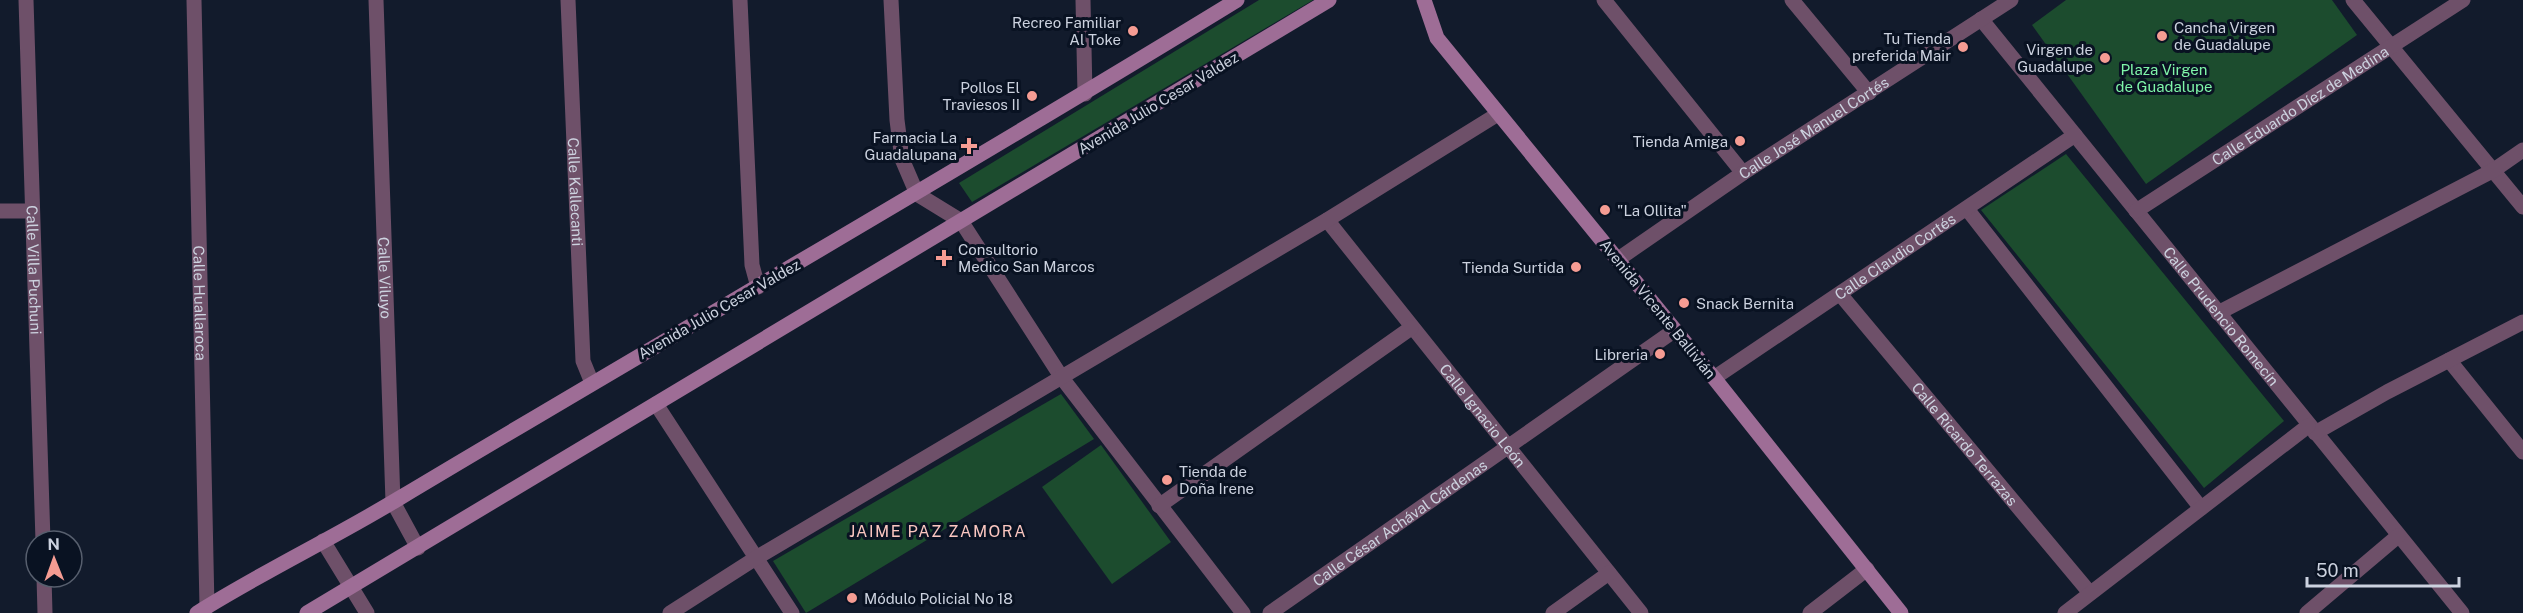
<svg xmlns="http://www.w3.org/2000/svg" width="2523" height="613" viewBox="0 0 2523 613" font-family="'Public Sans',sans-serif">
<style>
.green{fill:#1c4c2e}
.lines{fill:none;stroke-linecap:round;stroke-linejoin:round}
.street{stroke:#6e5069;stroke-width:15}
.secondary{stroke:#9e6d96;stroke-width:15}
.poi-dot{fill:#f59c93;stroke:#091222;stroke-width:2}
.labels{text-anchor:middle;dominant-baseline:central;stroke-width:6;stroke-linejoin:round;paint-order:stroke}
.poi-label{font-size:15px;fill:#ccd2df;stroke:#091222;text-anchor:end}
.park-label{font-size:15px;fill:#7ff5a8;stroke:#091222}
.street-label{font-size:15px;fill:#ccd2df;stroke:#091222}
.neighbourhood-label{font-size:16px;letter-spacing:1.5px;fill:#fac6c0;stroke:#091222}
</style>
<rect width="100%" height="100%" fill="#121b2c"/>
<g class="green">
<polygon points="1259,0 1313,0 972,202 959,183"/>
<polygon points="2066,0 2332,0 2357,35 2146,184 2032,25"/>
<polygon points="2066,154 2284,421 2204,488 1981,210"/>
<polygon points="1061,394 1094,439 806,613 773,561"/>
<polygon points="1101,445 1171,542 1112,584 1042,487"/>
</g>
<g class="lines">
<g class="street">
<path id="s1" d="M 26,0 L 43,541"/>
<path id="s2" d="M 194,0 L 207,607"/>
<path id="s3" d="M 376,0 L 393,502 L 418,548"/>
<path id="s4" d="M 568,0 L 583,361 L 592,383"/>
<polyline points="740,0 752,265 758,287"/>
<polyline points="891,0 897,120 902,159 917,194 961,221 1062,378 1243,613"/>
<polyline points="1083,0 1085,94"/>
<polyline points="1604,0 1743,173"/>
<polyline points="1792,0 1869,93"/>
<polyline points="2353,0 2523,207"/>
<path id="s5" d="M 1981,19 L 2462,613"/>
<polyline points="1967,209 2201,508"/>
<polyline points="0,211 32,211"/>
<path id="s6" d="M 2136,211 L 2463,0"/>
<path id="s7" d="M 1327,220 L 1641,613"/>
<path id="s8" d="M 1617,260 L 1743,173 L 2011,0"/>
<path id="s9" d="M 1840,294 L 2090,593"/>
<polyline points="2218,313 2494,170 2523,150"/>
<polyline points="2449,360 2523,452"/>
<path id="s10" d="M 1714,378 L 2075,135"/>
<polyline points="656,404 792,613"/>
<polyline points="2315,433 2387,392 2523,322"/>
<polyline points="1159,506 1411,328"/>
<polyline points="323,541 367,613"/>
<polyline points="44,577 45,613"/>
<polyline points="670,613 756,558 1327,220 1498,114"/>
<path id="s11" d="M 1270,613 L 1675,330"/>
<polyline points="1553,613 1609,573"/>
<polyline points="1810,613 1867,569"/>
<polyline points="2065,613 2308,426"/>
<polyline points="2307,613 2398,536"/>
</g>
<g class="secondary">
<polyline points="1424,0 1437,38 1714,378 1901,613"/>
<path d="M 197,613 C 262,572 332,539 398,499 C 677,332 960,170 1237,0"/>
<polyline points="307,613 1329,0"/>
</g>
</g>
<g class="poi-dot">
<circle cx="1133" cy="31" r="6"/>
<circle cx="2162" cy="36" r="6"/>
<circle cx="1963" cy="47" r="6"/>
<circle cx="2105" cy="58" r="6"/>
<circle cx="1032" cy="96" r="6"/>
<circle cx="1740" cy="141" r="6"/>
<path d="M966 137h6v6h6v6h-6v6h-6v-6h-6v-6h6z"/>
<circle cx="1605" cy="210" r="6"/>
<path d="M941 249h6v6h6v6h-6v6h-6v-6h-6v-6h6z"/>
<circle cx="1576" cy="267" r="6"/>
<circle cx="1684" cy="303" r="6"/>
<circle cx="1660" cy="354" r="6"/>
<circle cx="1167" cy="480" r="6"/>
<circle cx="852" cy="598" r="6"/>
</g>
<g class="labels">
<g class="poi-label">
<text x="1121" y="22">Recreo Familiar<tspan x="1121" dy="17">Al Toke</tspan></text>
<text x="2174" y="27" text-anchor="start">Cancha Virgen<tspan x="2174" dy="17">de Guadalupe</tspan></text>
<text x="1951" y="38">Tu Tienda<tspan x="1951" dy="17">preferida Mair</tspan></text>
<text x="2093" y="49">Virgen de<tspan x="2093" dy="17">Guadalupe</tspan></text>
<text x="1020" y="87">Pollos El<tspan x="1020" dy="17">Traviesos II</tspan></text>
<text x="957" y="137">Farmacia La<tspan x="957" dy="17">Guadalupana</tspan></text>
<text x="1728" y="141">Tienda Amiga</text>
<text x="1617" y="210" text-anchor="start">"La Ollita"</text>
<text x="958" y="249" text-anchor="start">Consultorio<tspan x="958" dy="17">Medico San Marcos</tspan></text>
<text x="1564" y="267">Tienda Surtida</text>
<text x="1696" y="303" text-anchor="start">Snack Bernita</text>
<text x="1648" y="354">Libreria</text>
<text x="1179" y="471" text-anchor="start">Tienda de<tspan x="1179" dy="17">Doña Irene</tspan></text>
<text x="864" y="598" text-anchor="start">Módulo Policial No 18</text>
</g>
<g class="park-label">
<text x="2164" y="69">Plaza Virgen<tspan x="2164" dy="17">de Guadalupe</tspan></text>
</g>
<g class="street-label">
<text transform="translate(1158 103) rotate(-31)">Avenida Julio Cesar Valdez</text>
<text stroke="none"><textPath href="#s6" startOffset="195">Calle Eduardo Díez de Medina</textPath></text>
<text stroke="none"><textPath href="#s8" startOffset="237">Calle José Manuel Cortés</textPath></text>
<text stroke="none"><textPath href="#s4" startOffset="192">Calle Kallecanti</textPath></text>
<text stroke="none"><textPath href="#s10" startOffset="218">Calle Claudio Cortés</textPath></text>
<text stroke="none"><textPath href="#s1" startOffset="270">Calle Villa Puchuni</textPath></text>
<text stroke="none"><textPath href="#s3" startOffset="278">Calle Viluyo</textPath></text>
<text stroke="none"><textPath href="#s2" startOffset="303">Calle Huallaroca</textPath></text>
<text transform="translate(719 309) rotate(-30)">Avenida Julio Cesar Valdez</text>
<text transform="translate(1658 309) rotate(51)">Avenida Vicente Ballivián</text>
<text stroke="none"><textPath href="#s5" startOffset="382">Calle Prudencio Romecín</textPath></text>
<text stroke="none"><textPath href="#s7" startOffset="250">Calle Ignacio León</textPath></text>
<text stroke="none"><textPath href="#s9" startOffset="195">Calle Ricardo Terrazas</textPath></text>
<text stroke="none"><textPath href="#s11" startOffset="158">Calle César Achával Cárdenas</textPath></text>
</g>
<g class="neighbourhood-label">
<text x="938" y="531">JAIME PAZ ZAMORA</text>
</g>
</g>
<g transform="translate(54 559) rotate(359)"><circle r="28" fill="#091222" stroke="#575f6e" stroke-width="1.5"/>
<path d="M0-4.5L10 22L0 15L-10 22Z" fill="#f59c93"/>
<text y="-9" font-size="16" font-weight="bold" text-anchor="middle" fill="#ccd2df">N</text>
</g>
<path d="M2307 577v9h152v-9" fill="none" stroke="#ccd2df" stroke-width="3"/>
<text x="2316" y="577" font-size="18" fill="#ccd2df" stroke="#091222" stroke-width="4.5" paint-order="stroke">50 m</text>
</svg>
